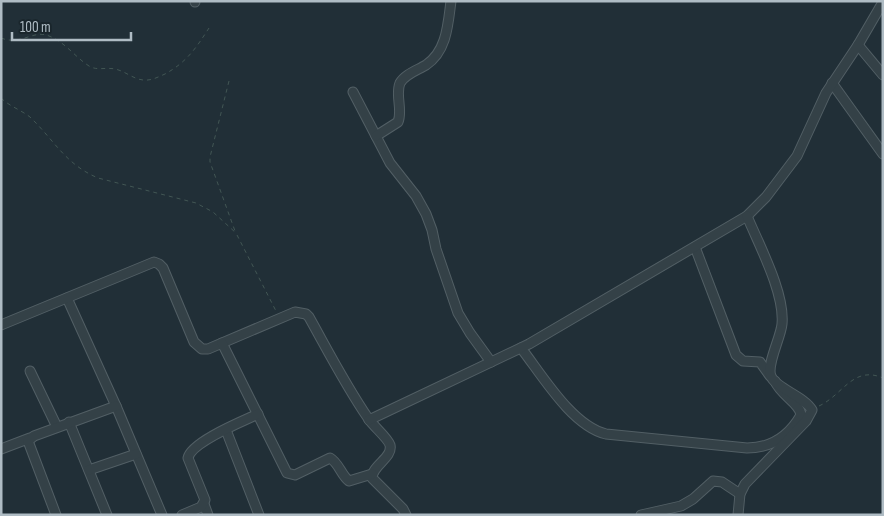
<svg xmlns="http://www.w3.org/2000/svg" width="884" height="516" viewBox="0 0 884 516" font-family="'Sofia Sans Condensed',sans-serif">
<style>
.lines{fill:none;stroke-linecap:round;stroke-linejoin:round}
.minor-casing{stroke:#525f65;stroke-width:11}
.path{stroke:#425654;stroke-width:1;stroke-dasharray:4 4;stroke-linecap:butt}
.minor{stroke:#344147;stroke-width:9}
</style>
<rect width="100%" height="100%" fill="#212f37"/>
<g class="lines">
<defs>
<g id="minor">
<polyline points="195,1 195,2"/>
<polyline points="858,45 883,75"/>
<polyline points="832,83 883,154"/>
<polyline points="353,92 390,163 416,196 426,214 432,230 436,249 458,313 470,333 491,362"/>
<path d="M 376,136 L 398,122 C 403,110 395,95 400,83 C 405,74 418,70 426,65 C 447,51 448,24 451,1"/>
<polyline points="695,247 736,355 743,361 760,362 770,376"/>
<polyline points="67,298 116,406 162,515"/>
<path d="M 1,325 L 154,262 L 159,264 L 163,268 L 194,342 L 202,349 L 208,349 L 295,312 L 306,314 L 309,317 C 328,351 346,386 368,418 C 373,426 388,438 390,445 C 393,458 372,465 372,478 L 403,509 L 406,515"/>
<path d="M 222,343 L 287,473 L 295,475 L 330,458 C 339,463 341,475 349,481 L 372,474"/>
<path d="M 521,348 C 542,375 572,426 606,434 L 747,448 C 771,448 789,436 801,415 C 800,403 780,395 775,381"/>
<polyline points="30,371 57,427"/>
<polyline points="369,420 529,344 747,216 766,197 797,156 826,93 858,45 883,2"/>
<polyline points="69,422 107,515"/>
<polyline points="226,430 259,515"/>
<polyline points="1,449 30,438"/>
<polyline points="89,470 136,454"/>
<polyline points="204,504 208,515"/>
<polyline points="56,515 28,441 34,436 116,406"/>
<path d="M 182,515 L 201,507 L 205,500 L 188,458 C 191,442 243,421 258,414"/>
<polyline points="641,515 681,506 693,499 713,481 722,482 740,494"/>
<path d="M 738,515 L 740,494 L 745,484 L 806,421 L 812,410 C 804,396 775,388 771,376 C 766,365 781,337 782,324 C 785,293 759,245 747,216"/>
</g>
</defs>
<use href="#minor" class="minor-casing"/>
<g class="path">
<path d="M 1,38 C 21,46 34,29 49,36 C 65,42 75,57 89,66 C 97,71 106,67 115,69 C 125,71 133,79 143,80 C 151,81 158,77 165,74 C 187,62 196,48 209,28"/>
<polyline points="229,81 210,157 210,162 235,231"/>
<path d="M 1,98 C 9,106 21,110 30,117 C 55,141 65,164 98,178 L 196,203 L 213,212 L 236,233"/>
<polyline points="237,235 276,311"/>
<path d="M 819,406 C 843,395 853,365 883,378"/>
</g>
<use href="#minor" class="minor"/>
</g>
<rect width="884" height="516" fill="none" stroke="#afbcc4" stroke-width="5"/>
<path d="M12 32v8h119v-8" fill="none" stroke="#afbcc4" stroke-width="2.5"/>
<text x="20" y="32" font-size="15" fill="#afbcc4" stroke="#1a262c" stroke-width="4" paint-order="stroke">100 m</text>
</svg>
